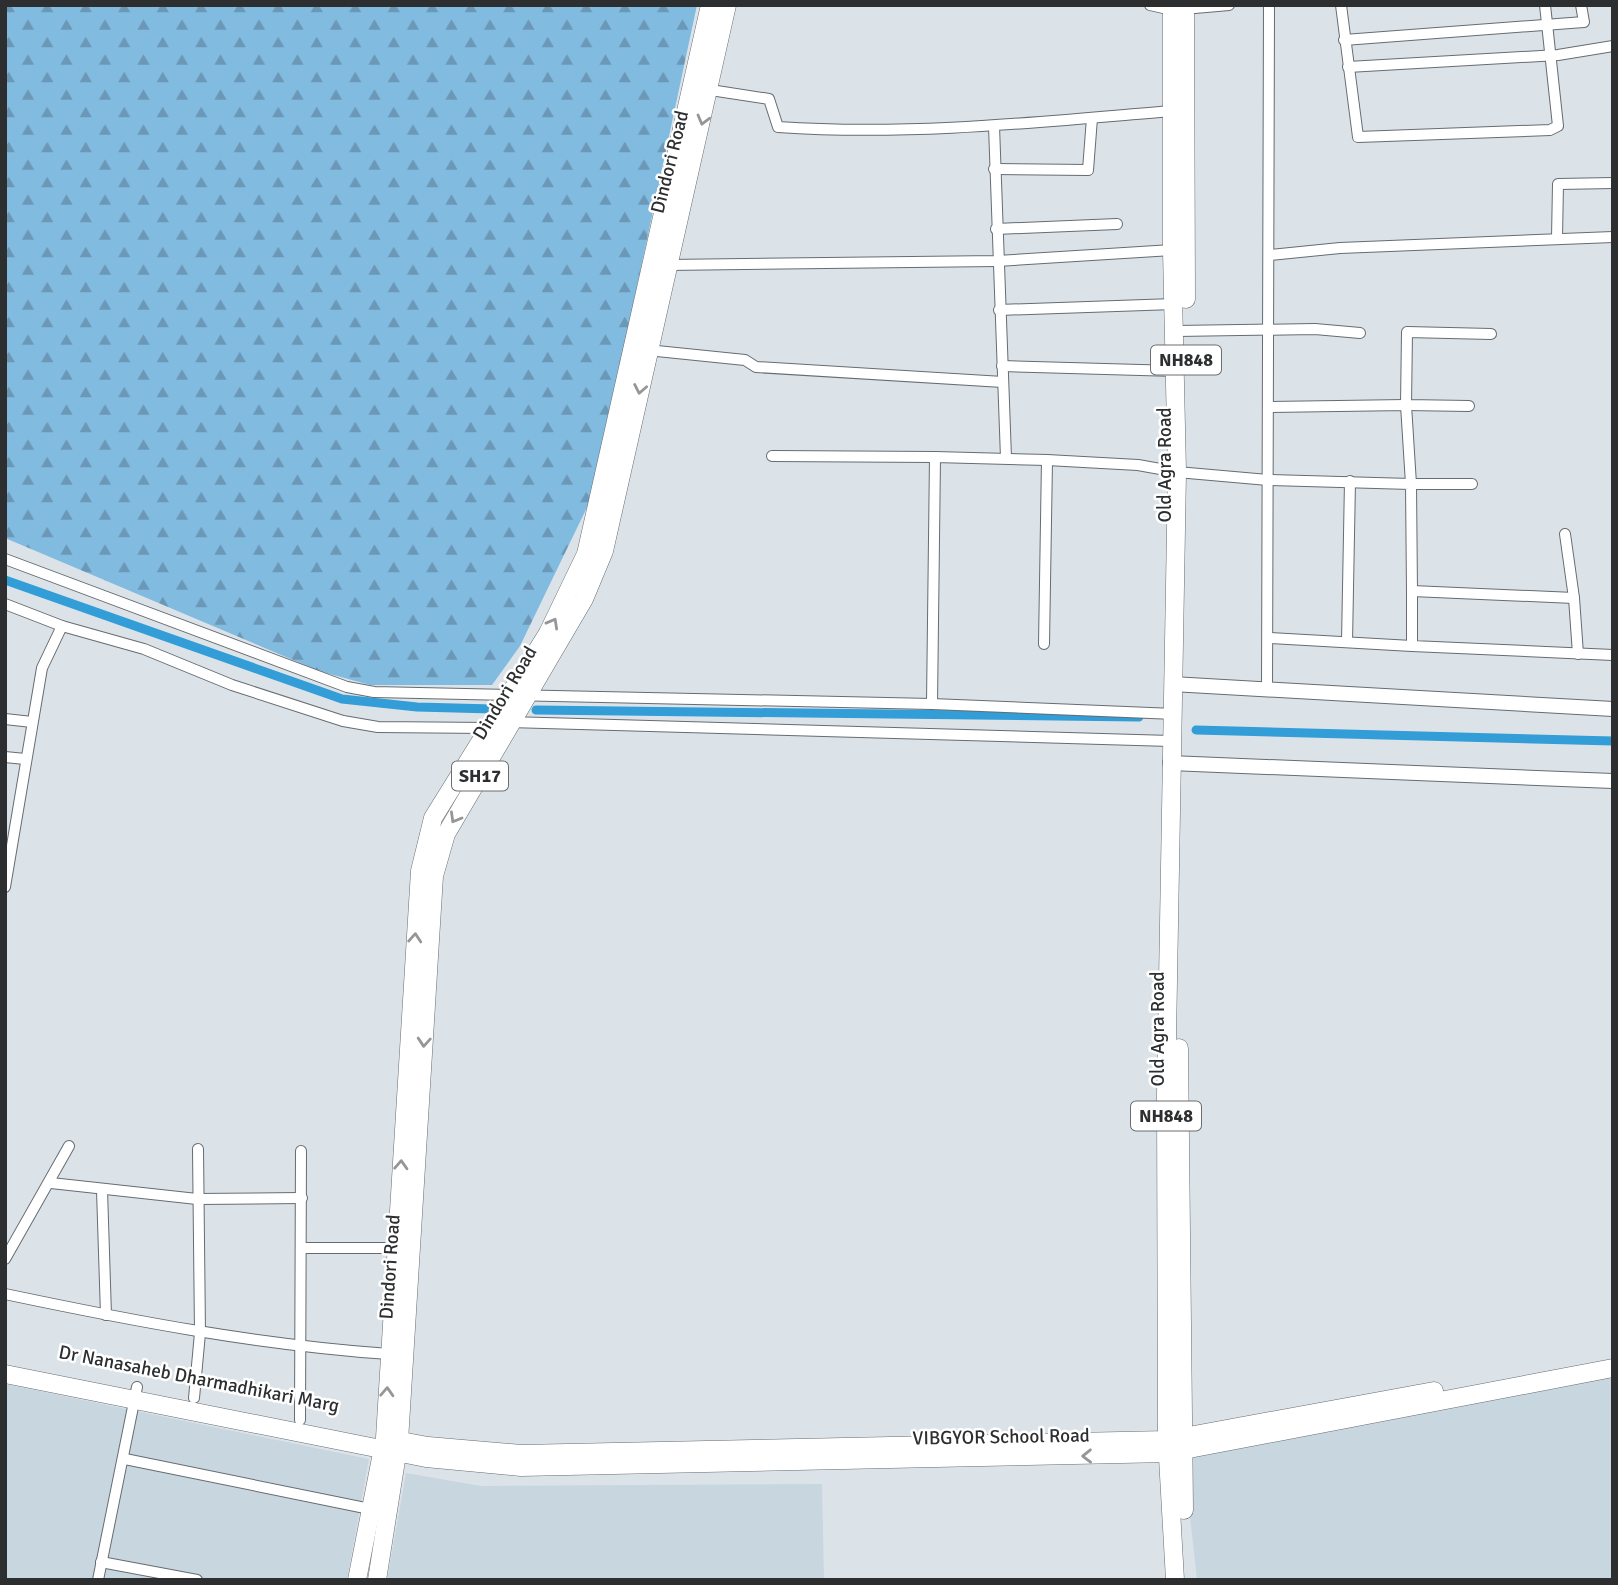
<svg xmlns="http://www.w3.org/2000/svg" width="1618" height="1585" viewBox="0 0 1618 1585" font-family="Signika,sans-serif">
<style>
.built{fill:#c8d6e0}
.forest{fill:url(#forest-firs)}
.lines{fill:none;stroke-linecap:round;stroke-linejoin:round}
.canal{stroke:#329dd7;stroke-width:9}
.minor-casing{stroke:#666c71;stroke-width:12}
.tertiary-casing{stroke:#666c71;stroke-width:16}
.primary-casing{stroke:#666c71;stroke-width:19}
.trunk-casing{stroke:#666c71;stroke-width:19}
.minor{stroke:#fff;stroke-width:10}
.tertiary{stroke:#fff;stroke-width:14}
.primary{stroke:#fff;stroke-width:18}
.trunk{stroke:#fff;stroke-width:18}
.oneway{stroke:#969698}
.labels{text-anchor:middle;dominant-baseline:central;stroke-width:5;stroke-linejoin:round;paint-order:stroke}
.shield{fill:#fff;stroke:#6b6d6e;stroke-width:2}
.shield-label{font-size:18px;font-weight:bold;fill:#2c2e30}
.street-label{font-size:19px;fill:#2c2e30;stroke:#fff}
</style>
<defs>
<pattern id="forest-firs" width="22" height="20" patternUnits="userSpaceOnUse" patternTransform="scale(1.75)"><rect width="22" height="20" fill="#82bbe0"/><path d="M5 1l3.5 6h-7zM16 11l3.5 6h-7z" fill="#6b98b6"/></pattern>
</defs>
<rect width="100%" height="100%" fill="#dce3e8"/>
<g class="built">
<polygon points="1613,1365 1613,1580 1197,1580 1185,1471 1194,1451"/>
<polygon points="5,1384 369,1459 347,1580 5,1580"/>
<polygon points="406,1473 481,1486 822,1484 824,1580 387,1580"/>
</g>
<polygon class="forest" points="5,5 697,5 592,497 520,646 492,685 370,685 319,671 5,538"/>
<g class="lines">
<g class="canal">
<polyline points="5,580 342,699 417,707 493,709"/>
<polyline points="536,710 1139,717"/>
<polyline points="1196,730 1613,741"/>
</g>
<defs>
<g id="minor">
<polyline points="1150,5 1172,10 1229,5"/>
<polyline points="1341,5 1358,137 1550,130 1558,126 1545,5"/>
<polyline points="1344,40 1584,22 1581,5"/>
<polyline points="1348,67 1558,55 1613,46"/>
<path d="M 704,89 L 769,99 L 778,127 C 910,136 1040,122 1171,111"/>
<polyline points="994,126 1006,458"/>
<polyline points="994,169 1088,170 1092,118"/>
<polyline points="996,229 1117,224"/>
<polyline points="1557,238 1558,184 1613,183"/>
<polyline points="1270,255 1340,248 1613,237"/>
<polyline points="667,265 997,261 1172,250"/>
<polyline points="999,310 1174,304"/>
<polyline points="1176,331 1315,329 1360,333"/>
<polyline points="647,350 745,360 756,367 1003,382"/>
<polyline points="1002,366 1176,371"/>
<polyline points="1469,406 1406,405 1407,332 1491,334"/>
<polyline points="1270,407 1406,405 1411,484 1472,484"/>
<polyline points="772,456 935,457"/>
<polyline points="5,559 347,687 374,692 932,704 1175,714"/>
<polyline points="1412,591 1412,646 1613,655"/>
<polyline points="1574,598 1578,654"/>
<polyline points="5,604 62,626"/>
<polyline points="1268,638 1412,646"/>
<polyline points="1347,642 1350,481"/>
<polyline points="1044,644 1047,460"/>
<polyline points="1267,691 1269,5"/>
<polyline points="932,704 935,457 1047,460 1138,465 1177,472 1268,480 1411,484 1412,591 1574,598 1565,534"/>
<polyline points="5,719 32,722"/>
<polyline points="509,722 1171,741"/>
<polyline points="5,757 25,759"/>
<polyline points="5,887 42,668 62,626 144,649 232,685 343,721 378,727 488,728"/>
<polyline points="51,1183 197,1199 302,1198"/>
<polyline points="102,1190 106,1315"/>
<polyline points="301,1248 396,1248"/>
<polyline points="5,1259 69,1146"/>
<path d="M 5,1294 C 133,1321 259,1345 389,1354"/>
<polyline points="194,1398 200,1333 198,1149"/>
<polyline points="300,1420 301,1151"/>
<polyline points="125,1459 375,1510"/>
<polyline points="101,1562 197,1580"/>
<polyline points="98,1580 137,1387"/>
</g>
<g id="tertiary">
<polyline points="1172,684 1613,709"/>
<polyline points="1170,763 1613,781"/>
</g>
<g id="primary">
<polyline points="5,1374 426,1458 521,1467 1168,1453 1613,1368"/>
<polyline points="390,1439 428,1446 521,1454 1167,1440 1434,1391"/>
<polyline points="357,1580 385,1438 420,871 433,818 548,633 586,554 710,5"/>
<polyline points="377,1580 399,1441 434,876 446,834 584,599 604,551 727,5"/>
</g>
<g id="trunk">
<polyline points="1172,5 1172,250 1177,472 1166,1094 1167,1440 1175,1580"/>
<polyline points="1185,5 1186,299"/>
<polyline points="1179,1048 1184,1510"/>
</g>
</defs>
<use href="#minor" class="minor-casing"/>
<use href="#tertiary" class="tertiary-casing"/>
<use href="#primary" class="primary-casing"/>
<use href="#trunk" class="trunk-casing"/>
<use href="#minor" class="minor"/>
<use href="#tertiary" class="tertiary"/>
<use href="#primary" class="primary"/>
<use href="#trunk" class="trunk"/>
</g>
<defs><path id="oneway-chevron" d="M-2-3.5L2.5 0L-2 3.5" fill="none" stroke-width="1.6" stroke-linecap="round" stroke-linejoin="round" transform="scale(1.75)"/></defs>
<g class="oneway">
<use href="#oneway-chevron" transform="translate(703 120) rotate(105)"/>
<use href="#oneway-chevron" transform="translate(640 389) rotate(101)"/>
<use href="#oneway-chevron" transform="translate(553 623) rotate(-61)"/>
<use href="#oneway-chevron" transform="translate(455 818) rotate(120)"/>
<use href="#oneway-chevron" transform="translate(415 938) rotate(-86)"/>
<use href="#oneway-chevron" transform="translate(424 1042) rotate(94)"/>
<use href="#oneway-chevron" transform="translate(401 1165) rotate(-87)"/>
<use href="#oneway-chevron" transform="translate(387 1392) rotate(-87)"/>
<use href="#oneway-chevron" transform="translate(1087 1456) rotate(179)"/>
</g>
<g class="labels">
<g class="shield">
<rect x="1151" y="345.5" width="70" height="29" rx="5"/>
<rect x="452" y="761.5" width="56" height="29" rx="5"/>
<rect x="1131" y="1101.5" width="70" height="29" rx="5"/>
</g>
<g class="shield-label">
<text x="1186" y="360">NH848</text>
<text x="480" y="776">SH17</text>
<text x="1166" y="1116">NH848</text>
</g>
<g class="street-label">
<text transform="translate(670 162) rotate(-76)">Dindori Road</text>
<text transform="translate(1165 465) rotate(-90)">Old Agra Road</text>
<text transform="translate(505 693) rotate(-59)">Dindori Road</text>
<text transform="translate(1158 1029) rotate(-90)">Old Agra Road</text>
<text transform="translate(390 1267) rotate(-86)">Dindori Road</text>
<text transform="translate(199 1379) rotate(11)">Dr Nanasaheb Dharmadhikari Marg</text>
<text transform="translate(1001 1437) rotate(-1)">VIBGYOR School Road</text>
</g>
</g>
<rect width="1618" height="1585" fill="none" stroke="#2c2e30" stroke-width="14"/>
</svg>
